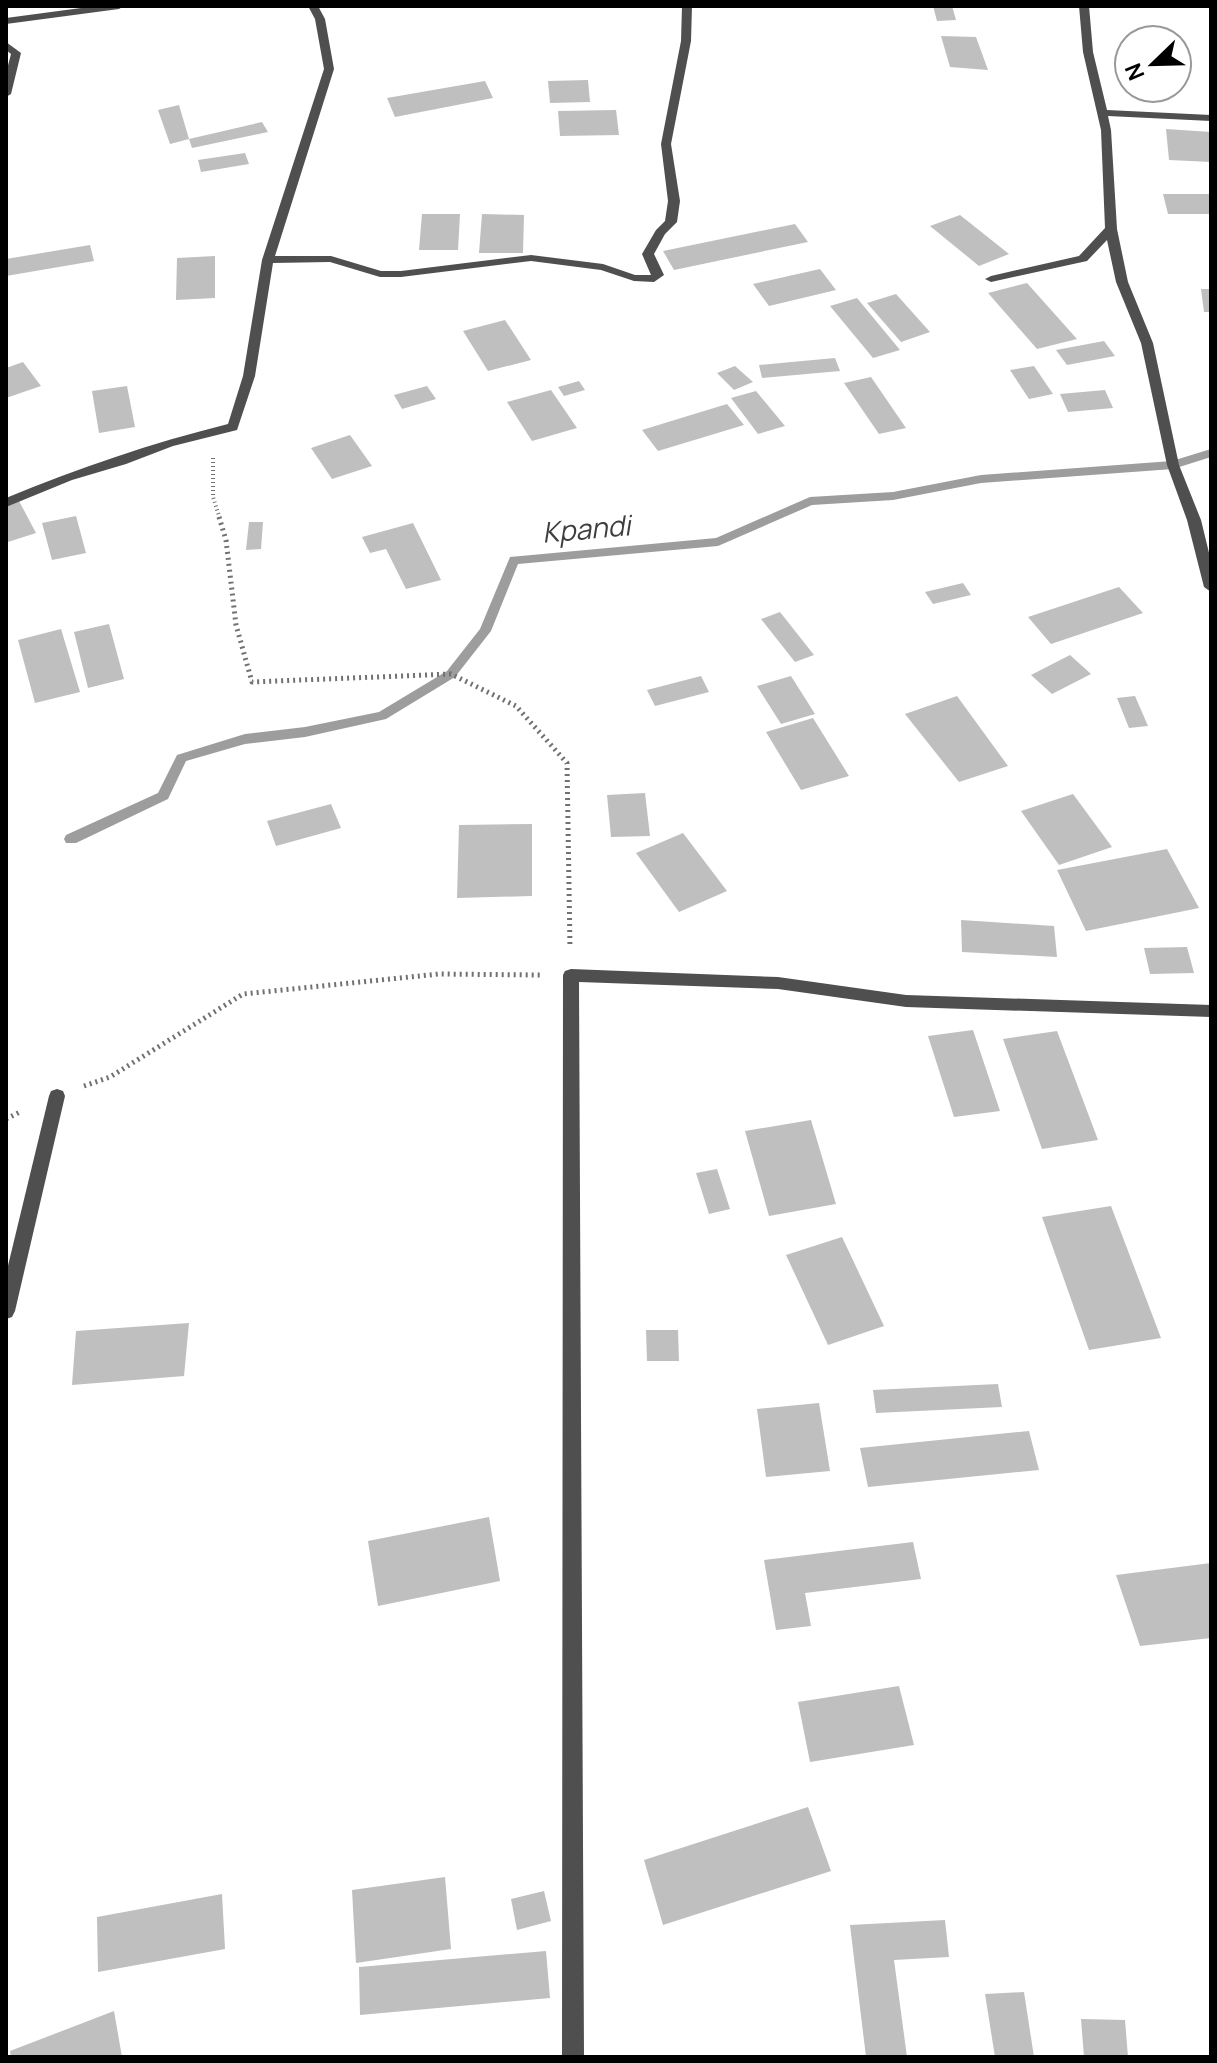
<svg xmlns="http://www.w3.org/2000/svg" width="1217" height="2063" viewBox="0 0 1217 2063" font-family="Manrope,sans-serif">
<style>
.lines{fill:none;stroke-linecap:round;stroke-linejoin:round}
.stream{fill:#9d9d9d;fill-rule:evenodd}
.building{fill:#bfbfbf}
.path-far1{stroke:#717171;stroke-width:4;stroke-dasharray:1 3;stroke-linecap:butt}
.path{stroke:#717171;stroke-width:5;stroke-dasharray:2 4;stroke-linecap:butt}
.service{fill:#4f4f4f;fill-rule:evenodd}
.minor{fill:#4f4f4f;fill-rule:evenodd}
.labels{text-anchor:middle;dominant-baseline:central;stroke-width:8;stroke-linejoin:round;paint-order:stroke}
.water-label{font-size:28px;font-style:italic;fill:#3e3e3e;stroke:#fff}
</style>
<rect width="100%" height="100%" fill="#fff"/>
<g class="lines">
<polygon class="stream" points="1211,449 1211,457 1173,469 981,483 893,500 812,505 718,546 518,564 491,631 455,677 386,719 305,737 245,744 186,761 168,799 76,843 66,843 64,839 66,835 158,793 177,755 245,734 305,727 379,712 447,671 480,629 510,557 716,538 810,497 893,492 981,475 1172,461"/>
</g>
<g class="building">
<polygon points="933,6 952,6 956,20 937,21"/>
<polygon points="941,36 976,37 988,70 950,67"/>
<polygon points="588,80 590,102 550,103 548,81"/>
<polygon points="485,81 493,98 395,117 387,98"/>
<polygon points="179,105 189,139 170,144 158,110"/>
<polygon points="616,110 619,135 560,136 558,111"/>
<polygon points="262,122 268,132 192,148 189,139"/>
<polygon points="1166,129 1211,132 1211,162 1169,160"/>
<polygon points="245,153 249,164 201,172 198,160"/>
<polygon points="1163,194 1211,194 1211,214 1168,214"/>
<polygon points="422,214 460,214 458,250 419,250"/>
<polygon points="482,214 524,215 523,253 479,253"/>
<polygon points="960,215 1009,254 979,266 930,226"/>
<polygon points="795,224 808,242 674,270 663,251"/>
<polygon points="90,245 94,261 6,276 6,259"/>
<polygon points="215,256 215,298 176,300 177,258"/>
<polygon points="820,269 836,290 769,306 753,284"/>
<polygon points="1027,283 1077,339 1037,349 988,293"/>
<polygon points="1201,289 1211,289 1211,312 1204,312"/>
<polygon points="896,294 930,332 901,342 867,303"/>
<polygon points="857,298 900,350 873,358 830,306"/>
<polygon points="505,320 531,360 488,371 463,331"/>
<polygon points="1104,341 1115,356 1067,365 1056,350"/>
<polygon points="835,358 840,371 762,378 759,365"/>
<polygon points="23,362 41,386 6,398 6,368"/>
<polygon points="735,366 753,382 734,390 717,373"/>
<polygon points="1034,366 1053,394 1029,399 1010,370"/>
<polygon points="871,377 906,428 879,434 844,383"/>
<polygon points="579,381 585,390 564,396 558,387"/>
<polygon points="127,386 135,427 99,433 92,391"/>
<polygon points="427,386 436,399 402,409 394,395"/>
<polygon points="551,390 577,428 532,441 507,402"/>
<polygon points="1105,390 1113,408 1068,412 1060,394"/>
<polygon points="756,391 785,426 758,434 731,398"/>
<polygon points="727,404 744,425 658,451 642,430"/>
<polygon points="350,435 372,466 332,479 311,448"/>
<polygon points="19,501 36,533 8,542 6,505"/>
<polygon points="76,516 86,553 52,560 42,523"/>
<polygon points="249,522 263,522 261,549 246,550"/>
<polygon points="413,523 441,580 406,589 386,549 370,553 362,537"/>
<polygon points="963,583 971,595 933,604 925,592"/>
<polygon points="1119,587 1143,613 1051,644 1028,617"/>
<polygon points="780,612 814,655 795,662 761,619"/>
<polygon points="109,624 124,679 88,688 74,632"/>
<polygon points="61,629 80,692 35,703 18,640"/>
<polygon points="1070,655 1091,674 1052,694 1031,675"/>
<polygon points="701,676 709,692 655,706 647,690"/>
<polygon points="791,676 815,714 781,724 757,686"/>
<polygon points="957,696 1008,766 959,782 905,714"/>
<polygon points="1135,696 1148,726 1129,728 1117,698"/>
<polygon points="813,718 849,776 801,790 766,732"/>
<polygon points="645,793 650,836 611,837 607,795"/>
<polygon points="1073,794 1112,847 1059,865 1021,811"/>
<polygon points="331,804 341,828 276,846 267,821"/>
<polygon points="532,824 532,896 457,898 459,825"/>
<polygon points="683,833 727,891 679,912 636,853"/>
<polygon points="1167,849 1199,908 1086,931 1057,870"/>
<polygon points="961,920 1054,926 1057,957 962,952"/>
<polygon points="1187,947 1194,973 1150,974 1144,948"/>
<polygon points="973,1030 1000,1111 954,1117 928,1036"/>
<polygon points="1057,1031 1098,1140 1042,1149 1003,1039"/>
<polygon points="811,1120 836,1204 769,1216 745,1131"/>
<polygon points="717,1169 730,1209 709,1214 696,1173"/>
<polygon points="1111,1206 1161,1338 1089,1350 1042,1217"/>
<polygon points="842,1237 884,1326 828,1345 786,1255"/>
<polygon points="189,1323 184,1376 72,1385 76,1331"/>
<polygon points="646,1330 678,1330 679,1361 647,1361"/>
<polygon points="998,1384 1002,1407 876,1413 873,1390"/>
<polygon points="819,1403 830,1471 766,1477 757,1409"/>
<polygon points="1029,1431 1039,1470 868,1487 860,1448"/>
<polygon points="489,1517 500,1581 378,1606 368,1541"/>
<polygon points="913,1542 921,1579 805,1593 811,1626 776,1630 764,1560"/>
<polygon points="1211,1563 1211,1638 1140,1646 1116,1575"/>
<polygon points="899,1686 914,1745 810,1762 798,1702"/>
<polygon points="808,1807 831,1871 663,1925 644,1860"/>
<polygon points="445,1877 451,1949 356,1963 352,1890"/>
<polygon points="544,1891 551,1921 517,1930 511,1899"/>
<polygon points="222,1894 225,1949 98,1972 97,1917"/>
<polygon points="945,1920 949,1957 894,1960 907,2057 866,2057 850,1925"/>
<polygon points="546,1951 550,1998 360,2015 359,1967"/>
<polygon points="1024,1992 1034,2057 995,2057 985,1994"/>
<polygon points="114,2011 122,2057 11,2057 10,2051"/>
<polygon points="1081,2019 1125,2020 1128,2057 1084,2057"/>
</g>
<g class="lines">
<polyline class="path-far1" points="213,458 213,497 220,519"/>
<g class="path">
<polyline points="219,517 226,540 236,625 252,682 451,674 516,706 567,763 570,948"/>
<polyline points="84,1086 110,1077 243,994 439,974 540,975"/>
<polyline points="6,1119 20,1112"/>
</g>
<polygon class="service" points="57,1089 63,1091 65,1096 15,1311 12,1317 6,1319 6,1274 49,1096 51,1091"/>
<g class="minor">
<polygon points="96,6 124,6 119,9 6,24 6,18"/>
<path d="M 308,6 L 318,6 L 325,19 L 334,69 L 275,256 L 331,256 L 381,271 L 401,271 L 531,255 L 603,264 L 635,275 L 651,275 L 642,254 L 656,230 L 665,221 L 668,201 L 661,144 L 681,41 L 682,6 L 692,6 L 691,41 L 671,144 L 680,201 L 677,222 L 665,234 L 654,254 L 664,275 L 654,282 L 634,281 L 601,270 L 531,261 L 401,277 L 380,277 L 330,262 L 273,263 L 255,376 L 237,430 L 173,446 L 126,464 L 72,480 L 6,507 L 6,498 C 78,468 152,443 228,424 L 243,376 L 262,260 L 324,69 L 315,19 Z"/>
<polygon points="1079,6 1089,6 1093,52 1107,110 1211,115 1211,121 1108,116 1111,130 1117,229 1128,282 1153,343 1179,465 1201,520 1211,561 1211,592 1204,587 1187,520 1167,465 1141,343 1116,282 1107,240 1087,261 991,282 985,279 991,276 1079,256 1105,228 1101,130 1083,52"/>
<polygon points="6,42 21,53 11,94 6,97 6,73 11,54 6,50"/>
<polygon points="571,969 778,977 906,995 1211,1005 1211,1017 906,1007 778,989 579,982 584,2057 562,2057 563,975 565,971"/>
</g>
</g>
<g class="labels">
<g class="water-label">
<text transform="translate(586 528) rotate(-5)">Kpandi</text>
</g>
</g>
<rect width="1217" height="2063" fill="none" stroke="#000000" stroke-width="16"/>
<g transform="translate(1153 64) rotate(247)"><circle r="38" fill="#ffffff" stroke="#999999" stroke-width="2"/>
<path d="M0-6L14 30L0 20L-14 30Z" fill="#000000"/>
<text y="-12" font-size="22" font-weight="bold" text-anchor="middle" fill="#000000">N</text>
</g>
</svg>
